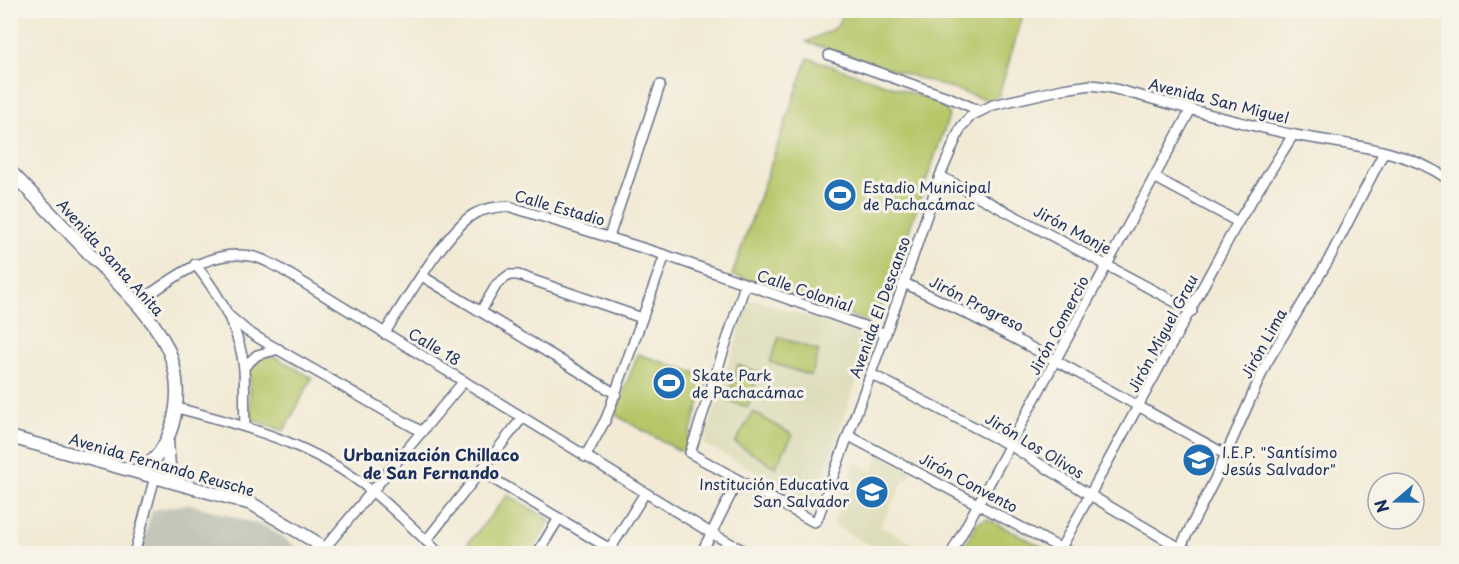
<svg xmlns="http://www.w3.org/2000/svg" width="1459" height="564" viewBox="0 0 1459 564" font-family="'Playpen Sans',sans-serif">
<style>
.built{fill:#deddbb}
.industrial{fill:#c3c6b9}
.green{fill:#b6c668;stroke:#687a63;stroke-width:1.5}
.lines{fill:none;stroke-linecap:round;stroke-linejoin:round}
.street-casing{stroke:#667088;stroke-width:12}
.secondary-casing{stroke:#667088;stroke-width:15}
.street{stroke:#fff;stroke-width:9}
.secondary{stroke:#fff;stroke-width:12}
.labels{text-anchor:middle;dominant-baseline:central;stroke-width:6;stroke-linejoin:round;paint-order:stroke}
.street-label{font-size:15px;fill:#1b2f5e;stroke:#f7f3e8}
.poi-label{font-size:15px;fill:#1b2f5e;stroke:#f7f3e8;text-anchor:start}
.neighbourhood-label{font-size:16px;font-weight:bold;fill:#1b2f5e;stroke:#f7f3e8}
</style>
<rect width="100%" height="100%" fill="#f7f3e8"/>
<filter id="ink" filterUnits="userSpaceOnUse"><feTurbulence type="fractalNoise" baseFrequency=".0167" numOctaves="2"/><feDisplacementMap in="SourceGraphic" scale="12" xChannelSelector="R" yChannelSelector="G"/><feConvolveMatrix kernelMatrix="1 2 1 2 8 2 1 2 1" color-interpolation-filters="sRGB"/></filter>
<filter id="wash" filterUnits="userSpaceOnUse"><feTurbulence type="fractalNoise" baseFrequency=".008" numOctaves="4" result="noise"/><feDisplacementMap in="SourceGraphic" scale="24" xChannelSelector="R" yChannelSelector="G"/><feGaussianBlur stdDeviation="1.35" result="paint"/><feColorMatrix in="noise" values="0 0 0 0 0 0 0 0 0 0 0 0 0 0 0 0 0 1.4 0 .05"/><feComposite in="paint" operator="in"/></filter>
<g filter="url(#wash)">
<rect width="100%" height="100%" fill="#f2ead5"/>
<g class="built">
<polygon points="755,300 872,338 856,377 857,380 814,502 704,444 748,303"/>
<polygon points="880,455 912,471 908,480 905,479 880,526 930,553 884,553 833,525 855,463 872,471"/>
</g>
<polygon class="industrial" points="190,504 267,527 299,549 295,554 141,553 152,510"/>
<g class="green">
<polygon points="869,11 1024,11 999,95 990,101 806,42 837,27 843,11"/>
<polygon points="808,58 944,104 949,116 879,316 874,317 868,322 732,275"/>
<polygon points="779,337 819,351 811,376 770,362"/>
<polygon points="638,354 708,377 685,449 683,451 678,450 617,416 616,412"/>
<polygon points="272,355 312,378 284,431 251,419 249,368 257,359"/>
<polygon points="738,365 759,372 748,407 727,401"/>
<polygon points="753,412 793,435 775,467 735,443"/>
<polygon points="508,495 550,520 532,553 460,553"/>
<polygon points="987,519 1055,553 960,553 978,522"/>
</g>
</g>
<g filter="url(#ink)">
<g class="lines">
<defs>
<g id="street">
<polyline points="829,55 953,99 980,111"/>
<polyline points="940,176 1192,311"/>
<polyline points="1154,177 1238,222"/>
<polyline points="609,237 660,85"/>
<path d="M 195,264 C 219,294 240,330 244,369 C 245,387 244,407 245,425"/>
<polyline points="422,276 616,394"/>
<path d="M 904,283 C 1014,335 1119,396 1225,454"/>
<path d="M 745,285 L 690,453 L 814,522 L 817,520 L 904,283 L 940,176 L 961,127 L 971,116 L 993,105 L 1063,89 L 1091,85 L 1107,87 C 1169,103 1232,122 1295,135 C 1346,145 1404,148 1448,179"/>
<path d="M 136,304 C 171,280 210,246 255,257 C 264,259 273,265 281,269 L 711,533 L 750,554"/>
<polyline points="481,311 497,284 509,275 518,275 642,318"/>
<polyline points="227,314 247,331 265,342 422,432"/>
<path d="M 384,334 C 402,306 450,225 476,213 C 486,208 497,207 508,206 L 665,255 L 886,334"/>
<polyline points="244,367 257,355 279,349"/>
<polyline points="871,374 1011,446 1090,495 1180,548 1198,554"/>
<path d="M 177,408 C 247,426 316,445 373,492 C 396,511 418,533 440,554"/>
<polyline points="849,436 1064,550 1076,554"/>
<polyline points="585,457 606,419 665,255"/>
<polyline points="480,471 610,549"/>
<polyline points="426,541 522,418"/>
<polyline points="1061,548 1238,222 1293,135"/>
<polyline points="323,550 464,381"/>
<polyline points="134,554 155,477"/>
<polyline points="537,554 559,518"/>
<polyline points="607,554 645,493"/>
<polyline points="701,554 738,480"/>
<polyline points="951,554 1191,109"/>
<polyline points="1177,554 1215,479 1266,364 1328,261 1384,152"/>
</g>
<g id="secondary">
<path d="M 10,171 C 40,202 70,233 99,264 C 125,291 156,319 170,354 C 179,379 179,401 172,426 C 165,448 156,461 137,472"/>
<polyline points="10,437 252,504 314,541 328,554"/>
<polyline points="167,442 169,466 179,483"/>
</g>
</defs>
<use href="#street" class="street-casing"/>
<use href="#secondary" class="secondary-casing"/>
<use href="#street" class="street"/>
<use href="#secondary" class="secondary"/>
</g>
</g>
<defs>
<symbol id="stadium-disc" viewBox="-11 -11 22 22"><circle r="9.5" fill="#1f6fb2" stroke="#f7f3e8"/><path d="M0-5a6.5 5 0 1 0 0 10a6.5 5 0 1 0 0-10ZM-3.5-1.8h7v3.6h-7Z" fill="#fff"/></symbol>
<symbol id="school-disc" viewBox="-11 -11 22 22"><circle r="9.5" fill="#1f6fb2" stroke="#f7f3e8"/><path d="M0-5L7-2L0 1L-7-2ZM-4 1L0 2.5L4 1V4Q0 6-4 4Z" fill="#fff"/></symbol>
</defs>
<g fill-rule="evenodd">
<use href="#stadium-disc" x="821" y="176" width="38" height="38"/>
<use href="#stadium-disc" x="650" y="364" width="38" height="38"/>
<use href="#school-disc" x="1180" y="441" width="38" height="38"/>
<use href="#school-disc" x="853" y="473" width="38" height="38"/>
</g>
<g class="labels">
<g class="street-label">
<text transform="translate(1219 100) rotate(14)">Avenida San Miguel</text>
<text transform="translate(560 207) rotate(16)">Calle Estadio</text>
<text transform="translate(1073 229) rotate(28)">Jirón Monje</text>
<text transform="translate(111 257) rotate(48)">Avenida Santa Anita</text>
<text transform="translate(805 290) rotate(19)">Calle Colonial</text>
<text transform="translate(977 303) rotate(27)">Jirón Progreso</text>
<text transform="translate(879 307) rotate(-70)">Avenida El Descanso</text>
<text transform="translate(1058 325) rotate(-62)">Jirón Comercio</text>
<text transform="translate(1162 333) rotate(-62)">Jirón Miguel Grau</text>
<text transform="translate(1263 343) rotate(-61)">Jirón Lima</text>
<text transform="translate(435 346) rotate(31)">Calle 18</text>
<text transform="translate(1035 445) rotate(31)">Jirón Los Olivos</text>
<text transform="translate(162 464) rotate(16)">Avenida Fernando Reusche</text>
<text transform="translate(969 482) rotate(28)">Jirón Convento</text>
</g>
<g class="poi-label">
<text x="863" y="186">Estadio Municipal<tspan x="863" dy="17">de Pachacámac</tspan></text>
<text x="692" y="374">Skate Park<tspan x="692" dy="17">de Pachacámac</tspan></text>
<text x="1222" y="451">I.E.P. "Santísimo<tspan x="1222" dy="17">Jesús Salvador"</tspan></text>
<text x="849" y="483" text-anchor="end">Institución Educativa<tspan x="849" dy="17">San Salvador</tspan></text>
</g>
<g class="neighbourhood-label">
<text x="431" y="454">Urbanización Chillaco<tspan x="431" dy="18">de San Fernando</tspan></text>
</g>
</g>
<rect width="1459" height="564" fill="none" stroke="#f7f3e8" stroke-width="36"/>
<g transform="translate(1396 501) rotate(250)"><circle r="28" fill="#f7f3e8" stroke="#9fa5b1" stroke-width="1.5"/>
<path d="M0-4.5L10 22L0 15L-10 22Z" fill="#1f6fb2"/>
<text y="-9" font-size="16" font-weight="bold" text-anchor="middle" fill="#1b2f5e">N</text>
</g>
</svg>
